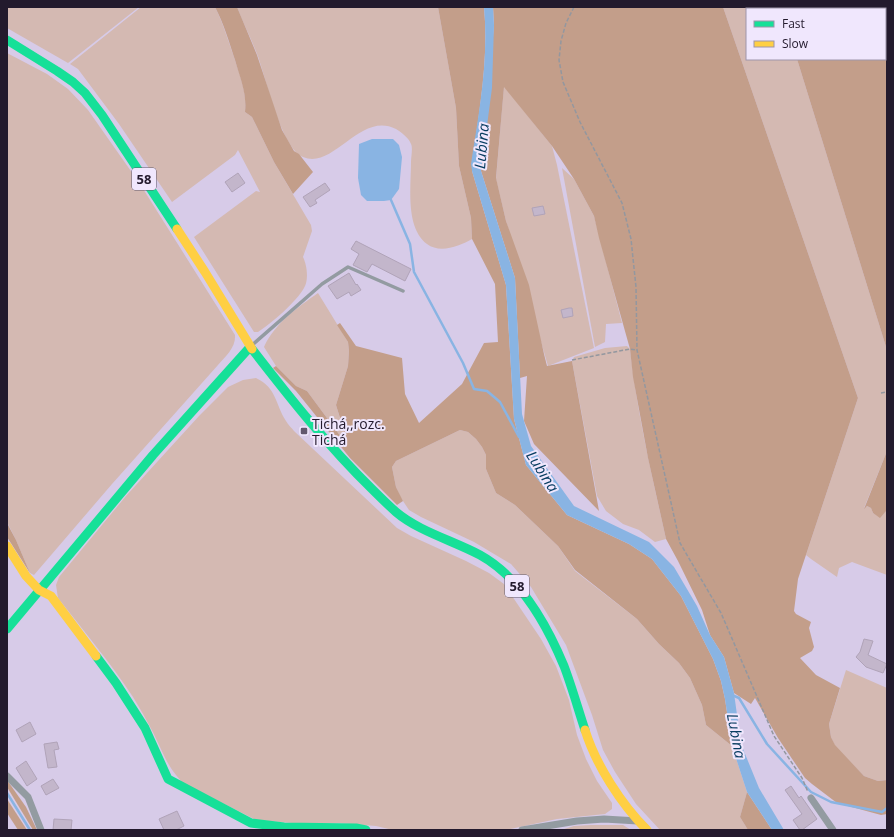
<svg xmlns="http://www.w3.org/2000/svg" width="894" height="837" viewBox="0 0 894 837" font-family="'Open Sans',sans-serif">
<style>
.green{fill:#d4b9b2}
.forest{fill:#c39e8a}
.water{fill:#89b4e3}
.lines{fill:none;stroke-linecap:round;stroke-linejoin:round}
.stream{stroke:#89b4e3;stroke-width:2.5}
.building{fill:#c3b6cb;stroke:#b0a3b8}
.path{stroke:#93979f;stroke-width:1.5;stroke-dasharray:4 2;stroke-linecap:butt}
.lane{stroke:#939ba1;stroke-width:3.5}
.street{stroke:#939ba1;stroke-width:7}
.fast{stroke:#16e098;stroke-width:9}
.slow{stroke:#ffcf43;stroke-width:9}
.poi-dot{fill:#62586e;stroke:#f0e7fd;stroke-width:1.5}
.labels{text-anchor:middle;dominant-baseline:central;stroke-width:4;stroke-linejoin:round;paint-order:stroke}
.shield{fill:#f0e7fd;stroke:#60586b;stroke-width:1}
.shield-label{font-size:13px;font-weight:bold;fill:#231a2d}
.poi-label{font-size:14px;fill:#231a2d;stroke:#f0e7fd;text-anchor:start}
.water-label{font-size:15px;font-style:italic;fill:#083d61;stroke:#f0e7fd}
</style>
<rect width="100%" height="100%" fill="#d7cbe8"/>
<g class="green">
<polygon points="7,7 139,7 68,63 7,28"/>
<path d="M 141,7 L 215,7 C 223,23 228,40 234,57 C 240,76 247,92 245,112 L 252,117 L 274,162 L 311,225 L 312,231 L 303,257 C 307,265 309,280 304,288 C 297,301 271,324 258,332 L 254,332 L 194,237 L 256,191 L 260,192 L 238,150 L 235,155 L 172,202 L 119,124 L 78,69 L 70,64 Z"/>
<path d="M 237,7 L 438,7 L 456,108 L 459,166 L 471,218 L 472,239 C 460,246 440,254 427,244 C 405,227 411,187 411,162 C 411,157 413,148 411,144 C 409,138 401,132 396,129 C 360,111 334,170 303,157 C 281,148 266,77 257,54 C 251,38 243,23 237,7 Z"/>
<polygon points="723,7 780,7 781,9 747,9 747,59 797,59 887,350 887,451 864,508 867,506 871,508 873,513 880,517 887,510 887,575 852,562 839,568 837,577 811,559 806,555 858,398"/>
<path d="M 7,53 L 47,74 L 68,89 L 88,110 L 140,184 L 235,335 C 236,347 226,356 218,365 L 112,484 L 34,575 L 30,573 L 16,540 L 7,522 Z"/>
<polygon points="504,86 552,146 557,165 594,348 548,366 506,221 496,179"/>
<polygon points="562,168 574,179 594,216 622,323 606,324 605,342 595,347"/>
<path d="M 318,293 L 348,342 L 349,351 L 348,366 L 336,405 L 345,435 L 341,437 L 307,391 L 296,386 L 276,366 L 264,347 C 275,323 298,307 318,293 Z"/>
<path d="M 627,346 L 630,349 C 637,413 652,476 666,539 L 655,542 L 639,530 L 623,524 L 606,511 L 597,496 L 572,361 L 574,357 L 605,348 Z"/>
<path d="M 256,378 C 277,388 275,404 286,421 C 288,425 292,428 294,431 L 397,528 L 411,536 L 466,561 L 489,573 L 504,584 L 541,639 L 556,666 L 569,700 L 577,735 L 586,759 L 597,781 L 612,803 L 612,809 L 605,814 L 557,819 L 506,830 L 393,830 L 376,826 L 339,823 L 304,824 L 256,820 L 183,783 C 170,769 167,762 159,745 C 152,729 142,712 133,697 C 110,662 83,630 58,598 L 56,585 L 59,577 L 126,496 L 199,416 L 228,387 L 243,380 Z"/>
<polygon points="460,430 468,432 476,439 482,447 486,455 486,469 496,493 515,505 558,546 575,571 637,619 659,644 679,663 690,678 702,705 706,725 732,746 747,792 740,817 748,830 660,830 636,804 615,772 603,750 592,715 566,645 531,587 511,564 474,542 421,517 409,510 401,498 396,487 392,467 396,461"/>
<polygon points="846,670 887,688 886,692 887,693 887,780 878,781 864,776 835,746 831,737 829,724"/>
<polygon points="591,825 623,825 631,830 561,830 574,826"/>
</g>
<g class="forest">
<path d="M 215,7 L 237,7 L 257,55 L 282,130 L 294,151 L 299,154 L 313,172 L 293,194 L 274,162 L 252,117 L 245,112 C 247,93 240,78 235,60 C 229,42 224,24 215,7 Z"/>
<path d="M 438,7 L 484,7 C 489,59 479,112 472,164 L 472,171 L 506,285 L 514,419 L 526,465 L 567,515 L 629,544 L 652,559 L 681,596 L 713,659 L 721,681 L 725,699 L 732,746 L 706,725 L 702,705 L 690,678 L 679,663 L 659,644 L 637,619 L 575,570 L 558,546 L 515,505 L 496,493 L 486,469 L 486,455 L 482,447 L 476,439 L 468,432 L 460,430 L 396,461 L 392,467 L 396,487 L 403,501 L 397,505 L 350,458 L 296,391 L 273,368 L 276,366 L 296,386 L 307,391 L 341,437 L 345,434 L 336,405 L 348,366 L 349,351 L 348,342 L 337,325 L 340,323 L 356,346 L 402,358 L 405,394 L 419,423 L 462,384 L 484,343 L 498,342 L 495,284 L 472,239 L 471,218 L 459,166 L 456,108 Z"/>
<polygon points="493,7 723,7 858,398 798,579 794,611 796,614 811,622 809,628 814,647 812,651 800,658 816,675 840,688 829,724 831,737 835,745 864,776 878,781 887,780 887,814 881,815 837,803 812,784 805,778 778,738 755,698 751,704 734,693 724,657 710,635 702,610 678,561 666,539 648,458 633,377 630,349 599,238 594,216 574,179 552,146 504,87 496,178 506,221 529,285 544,354 547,366 572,361 599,511 534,444 524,421 527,376 520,378 515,278 481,171 494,25"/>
<polygon points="780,7 887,7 887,350 797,59 885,59 885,9 781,9"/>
<polygon points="887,451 887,510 880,518 873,513 871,508 867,506 864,509"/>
<polygon points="7,523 16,540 30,573 7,537"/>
<polygon points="7,780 26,807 37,830 33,830 7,787"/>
<polygon points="747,792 772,830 748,830 740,817"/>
<polygon points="7,799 27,830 18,830 7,813"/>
</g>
<g class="water">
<path d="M 484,7 L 493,7 L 494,25 L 492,88 L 481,171 L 515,278 L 522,414 L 531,446 L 574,506 L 649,542 L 674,567 L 697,606 L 710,635 L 724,657 L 734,693 L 741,744 L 759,788 L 784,830 L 772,830 L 747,792 L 732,746 L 725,699 L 721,681 L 713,659 L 681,596 L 652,559 L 629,544 L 567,515 L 526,465 L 514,419 L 506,285 L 472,171 L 471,164 C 479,112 489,60 484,7 Z"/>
<polygon points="372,139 393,139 399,145 402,157 399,189 391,200 384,201 367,201 361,195 358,178 359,144"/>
</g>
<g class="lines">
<g class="stream">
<polyline points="391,200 410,244 414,272 463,363 474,389 487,391 500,402 519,437"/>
<polyline points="732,695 739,698 767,744 811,792 831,802 882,812 887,808"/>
<polyline points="7,793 30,830"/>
</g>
</g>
<g class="building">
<polygon points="238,173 245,183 232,192 225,182"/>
<polygon points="325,183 330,190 315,200 317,203 310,207 303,197"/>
<polygon points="543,206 545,214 534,216 532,208"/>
<polygon points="356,241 411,269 405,281 372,264 367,272 353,265 359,254 351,249"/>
<polygon points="349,273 356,285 357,284 361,290 351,296 349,292 337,299 328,286"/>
<polygon points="569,308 572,308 573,316 563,318 561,310"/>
<polygon points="864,639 873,641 868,655 887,664 883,673 866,667 856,657 860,652"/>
<polygon points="30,722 36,734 22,742 16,730"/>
<polygon points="57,742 59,749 54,750 57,767 48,768 44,744"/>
<polygon points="26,761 37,779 27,786 16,768"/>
<polygon points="53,779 59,788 46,795 41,786"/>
<polygon points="791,786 799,798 801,796 817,819 802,830 800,830 793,820 802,814 785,790"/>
<polygon points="177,811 184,826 176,830 164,830 159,819"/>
<polygon points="54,819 72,820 71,830 53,830"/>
</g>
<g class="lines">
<g class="path">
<polyline points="574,7 566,23 561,41 559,60 563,82 580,122 622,203 631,239 636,287 637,350 680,543 721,613 774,736 802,778 808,792"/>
<polyline points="572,360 630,349 637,350"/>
<polyline points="881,393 887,392"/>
</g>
<polyline class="lane" points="251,346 322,284 348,267 403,291"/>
<g class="street">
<polyline points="7,776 28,797 41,830"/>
<polyline points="811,798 833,830"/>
<polyline points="522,830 577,821 604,819 638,821"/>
</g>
<g class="fast">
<polyline points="7,40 57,71 73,82 85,93 102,115 177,229"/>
<path d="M 252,349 C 290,398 328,446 372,489 C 380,497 388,505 396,512 C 418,531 454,541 480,555 C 520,577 547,625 564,666 C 572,687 578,709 585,730"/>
<polyline points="7,629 153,455 250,347"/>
<polyline points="96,656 116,683 145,728 168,779 251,823 284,827 356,828 366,830"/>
</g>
<g class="slow">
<polyline points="177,229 205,272 252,349"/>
<polyline points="7,546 26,576 39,590 51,596 96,656"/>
<path d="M 585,730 C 596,765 621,804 647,830"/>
</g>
</g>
<rect class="poi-dot" x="300" y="427" width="8" height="8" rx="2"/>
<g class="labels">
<g class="shield">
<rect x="132" y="168" width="24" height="22" rx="3"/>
<rect x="505" y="575" width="24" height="22" rx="3"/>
</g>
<g class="shield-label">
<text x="144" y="179">58</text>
<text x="517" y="586">58</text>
</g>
<g class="poi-label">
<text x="312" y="423">Tichá,,rozc.<tspan x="312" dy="16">Tichá</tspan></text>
</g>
<g class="water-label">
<text transform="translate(481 146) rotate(-85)">Lubina</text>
<text transform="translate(543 471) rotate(57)">Lubina</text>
<text transform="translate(737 736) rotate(79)">Lubina</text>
</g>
</g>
<rect width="894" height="837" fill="none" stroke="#231a2d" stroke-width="16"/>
<rect x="746" y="8" width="140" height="52" fill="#f0e7fd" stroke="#9e95aa"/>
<rect x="754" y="21" width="20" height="6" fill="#16e098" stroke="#9e95aa"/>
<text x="782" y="28" font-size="12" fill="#231a2d">Fast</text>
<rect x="754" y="41" width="20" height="6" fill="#ffcf43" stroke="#9e95aa"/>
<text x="782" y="48" font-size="12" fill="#231a2d">Slow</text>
</svg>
